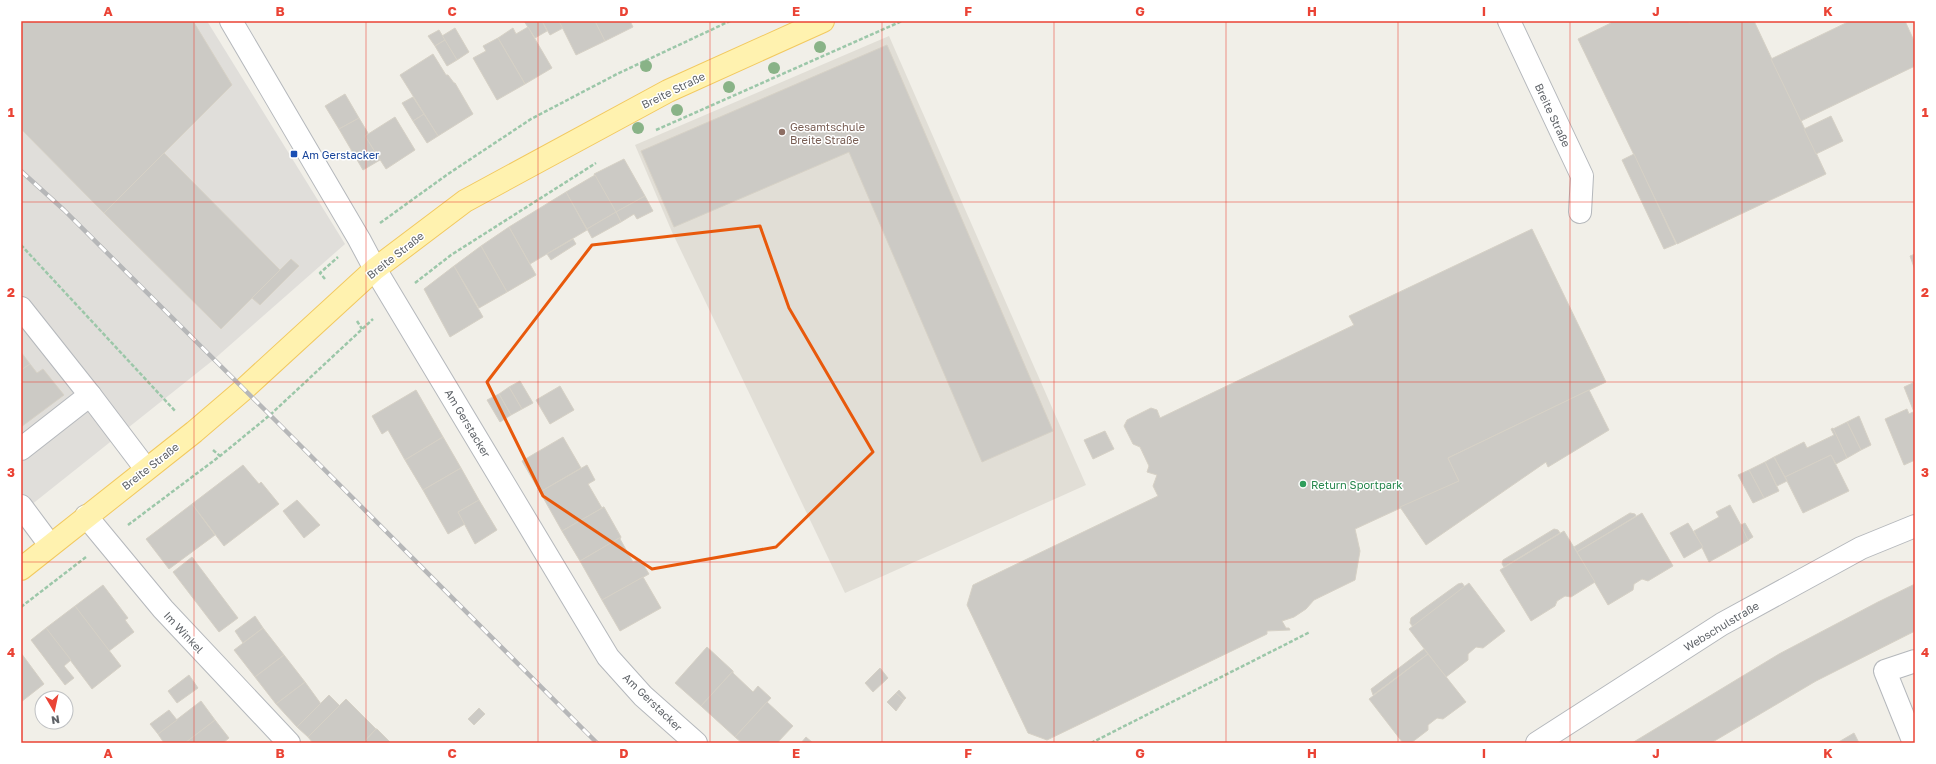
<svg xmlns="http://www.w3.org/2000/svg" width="1936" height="764" viewBox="0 0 1936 764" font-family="'Golos Text',sans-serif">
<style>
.industrial{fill:#e0deda}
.education{fill:#e1ded6}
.building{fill:#cccac5;stroke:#d6d1c6}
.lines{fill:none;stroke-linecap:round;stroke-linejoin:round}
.minor-casing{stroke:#b5b8bc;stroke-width:24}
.major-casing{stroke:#f2c960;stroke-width:24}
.path{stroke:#9cc7a9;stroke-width:2.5;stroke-dasharray:4 2;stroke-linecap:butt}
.minor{stroke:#fff;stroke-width:22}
.major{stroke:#fff2af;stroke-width:22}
.rail-casing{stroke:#b6b7b8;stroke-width:4.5}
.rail{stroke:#fff;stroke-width:3;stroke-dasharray:9;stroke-linecap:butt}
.tree{fill:#89b387}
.marked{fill:none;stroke:#e8590c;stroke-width:3;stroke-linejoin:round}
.grid{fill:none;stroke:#ea4335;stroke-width:1;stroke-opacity:0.55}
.education-dot{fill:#8d6e63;stroke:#fff;stroke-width:1.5}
.transit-dot{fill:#1a4fb4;stroke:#fff;stroke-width:1.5}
.leisure-dot{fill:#2e9e5b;stroke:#fff;stroke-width:1.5}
.labels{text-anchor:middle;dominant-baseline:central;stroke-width:3;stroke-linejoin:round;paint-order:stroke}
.street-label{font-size:11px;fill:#5f6368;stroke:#fff}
.education-label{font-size:11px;fill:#785e54;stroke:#fff;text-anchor:start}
.transit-label{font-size:11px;fill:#164399;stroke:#fff;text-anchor:start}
.leisure-label{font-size:11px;fill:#27864d;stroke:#fff;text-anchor:start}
.neatline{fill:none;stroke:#ea4335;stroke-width:1.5}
.grid-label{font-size:13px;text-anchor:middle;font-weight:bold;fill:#ea4335}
</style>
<rect width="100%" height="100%" fill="#f1efe8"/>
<polygon class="industrial" points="21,21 207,21 345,244 212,361 21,513"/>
<polygon class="education" points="889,36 1086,485 845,593 672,232 635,145"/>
<g class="building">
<polygon points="21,21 193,21 232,85 104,213 21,129"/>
<polygon points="524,21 542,21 547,31 535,38"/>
<polygon points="542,21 559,21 563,28 550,35"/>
<polygon points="559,21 595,21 605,41 576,55"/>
<polygon points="595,21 630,21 633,27 605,41"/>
<polygon points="1610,21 1688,21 1689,23 1694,21 1754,21 1826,174 1677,244 1578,39 1611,23"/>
<polygon points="1850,21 1905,21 1915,43 1915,66 1801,121 1771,59"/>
<polygon points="528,27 552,68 525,84 498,38 513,28 516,34"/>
<polygon points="455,28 469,52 457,60 442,36"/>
<polygon points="439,30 445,40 435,46 428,36"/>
<polygon points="498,38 525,84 497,100 473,58 486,51 483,46"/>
<polygon points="445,40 457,60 447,66 435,46"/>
<polygon points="887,45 1053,431 982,462 849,152 674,227 641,151"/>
<polygon points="433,54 446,75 448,75 454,83 455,83 473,114 438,136 400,75"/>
<polygon points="345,94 359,118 339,129 325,106"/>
<polygon points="413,97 424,114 413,121 402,103"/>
<polygon points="424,114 438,136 427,143 413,121"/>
<polygon points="1831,116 1843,141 1816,154 1804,129"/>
<polygon points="395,117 415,150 386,169 365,136"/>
<polygon points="359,118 368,133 365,136 380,160 363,170 339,129"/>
<polygon points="164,153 280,270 221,329 104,213"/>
<polygon points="1634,154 1676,244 1664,249 1622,160"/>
<polygon points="624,159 645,196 616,212 594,174"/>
<polygon points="595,175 616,212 587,229 566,192"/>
<polygon points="566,192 587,230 530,264 509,227"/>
<polygon points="645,196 653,211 637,219 634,214 621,222 616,212"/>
<polygon points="616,212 621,222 592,238 587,229"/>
<polygon points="509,227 536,275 507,292 481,246"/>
<polygon points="1532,229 1606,382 1448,458 1459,481 1355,529 1360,551 1355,580 1314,600 1306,609 1294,617 1282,621 1286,628 1289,628 1290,630 1267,631 1267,634 1047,740 1028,733 967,605 973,585 1158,496 1153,486 1157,475 1147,472 1149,466 1140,447 1133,444 1124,426 1127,420 1151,408 1157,410 1160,418 1354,325 1349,316"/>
<polygon points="573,239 576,244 551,260 547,254"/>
<polygon points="481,246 507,292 479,308 454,266"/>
<polygon points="1915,254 1915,270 1910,256"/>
<polygon points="291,259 299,266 260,305 252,298"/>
<polygon points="454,266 483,317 450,337 424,289"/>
<polygon points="21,352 30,364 21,370"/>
<polygon points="30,364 37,373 43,369 64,395 21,427 21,370"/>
<polygon points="520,381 533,403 522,409 509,387"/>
<polygon points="1915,382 1915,411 1914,412 1904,387"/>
<polygon points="560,386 574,410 550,424 536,400"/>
<polygon points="509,387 522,409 511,415 499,394"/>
<polygon points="416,390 443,437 405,460 388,430 382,434 372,416"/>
<polygon points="1589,390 1609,430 1548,467 1546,462 1426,545 1400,507 1459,481 1448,458"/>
<polygon points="499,394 511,415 500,422 487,400"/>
<polygon points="1907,409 1909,414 1915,411 1915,460 1904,465 1885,419"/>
<polygon points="1859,416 1871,445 1861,450 1847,422"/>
<polygon points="1847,422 1861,450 1847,458 1833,429"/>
<polygon points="1833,428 1847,458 1836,464 1831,455 1785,477 1774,457 1804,442 1807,448 1834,435 1831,429"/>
<polygon points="1105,431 1114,449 1093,459 1084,440"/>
<polygon points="443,437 461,468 423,490 405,460"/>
<polygon points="563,437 581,468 540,492 522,461"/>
<polygon points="1831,455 1849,491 1803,513 1785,477"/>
<polygon points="1774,457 1787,481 1777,486 1765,462"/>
<polygon points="1765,462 1779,491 1764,498 1749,470"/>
<polygon points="243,465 259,484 261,482 279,504 224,546 192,504"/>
<polygon points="587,465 595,480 588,484 602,508 604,507 562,531 540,492"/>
<polygon points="461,468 479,500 458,512 465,524 448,534 423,490"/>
<polygon points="1749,470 1764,498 1753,503 1738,475"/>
<polygon points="297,500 320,525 304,538 283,511"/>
<polygon points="479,500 497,530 475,544 458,512"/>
<polygon points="192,504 215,535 169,569 146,539"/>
<polygon points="1730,505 1749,540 1709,562 1694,531 1719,517 1716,512"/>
<polygon points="604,507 621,537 580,561 562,531"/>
<polygon points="1630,513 1635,514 1636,516 1577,552 1574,547"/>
<polygon points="1642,513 1673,566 1648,581 1642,579 1634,584 1633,590 1608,605 1577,552"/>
<polygon points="1688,523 1703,547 1684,558 1670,533"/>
<polygon points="1745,523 1753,537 1748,540 1741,525"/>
<polygon points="1554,529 1558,530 1560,533 1504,567 1502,564 1503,560"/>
<polygon points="1564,531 1595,582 1571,597 1565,596 1557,601 1555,606 1531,621 1500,570"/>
<polygon points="621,537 620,539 633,562 640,559 649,574 602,600 580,561"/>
<polygon points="192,557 238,618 219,632 173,572"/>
<polygon points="643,577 661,608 620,631 602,600"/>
<polygon points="1462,583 1465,587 1413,627 1410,623 1411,618 1458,584"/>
<polygon points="1469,583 1505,631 1483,648 1476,647 1468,654 1468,660 1446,677 1409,629"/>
<polygon points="1915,584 1915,631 1816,681 1711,743 1632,743 1779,654 1878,602"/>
<polygon points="103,585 128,618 125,620 134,632 109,651 75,606"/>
<polygon points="75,606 121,666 92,689 46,628"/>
<polygon points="255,616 263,628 243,643 235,631"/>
<polygon points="46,628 71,660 64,666 74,678 65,685 31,640"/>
<polygon points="263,628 284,655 255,677 234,650"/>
<polygon points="707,647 733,671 701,706 675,683"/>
<polygon points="1424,649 1428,654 1373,695 1371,689"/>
<polygon points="21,653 44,684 21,702"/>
<polygon points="1428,654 1466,702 1443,719 1437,718 1428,725 1428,730 1411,743 1403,743 1369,699"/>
<polygon points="284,655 305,682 276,704 255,677"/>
<polygon points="880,668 888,678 873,692 865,683"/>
<polygon points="733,671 733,673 753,692 758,686 771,698 735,737 701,706"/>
<polygon points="189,675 198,688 177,703 168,691"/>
<polygon points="305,682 321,704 297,727 276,704"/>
<polygon points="899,690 906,698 904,700 896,693"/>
<polygon points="896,693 904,700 896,711 887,702"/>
<polygon points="329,695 340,706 308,737 297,727"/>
<polygon points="346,699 376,729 363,743 313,743 308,737"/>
<polygon points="201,701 215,720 185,743 164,743 158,734"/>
<polygon points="767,702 793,726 777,743 742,743 735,737"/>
<polygon points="479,708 485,714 474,725 468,719"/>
<polygon points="169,710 177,720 158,734 150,724"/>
<polygon points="215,720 229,738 223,743 185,743"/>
<polygon points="376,729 377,729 391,743 363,743"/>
<polygon points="1854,733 1859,743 1837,743"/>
<polygon points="806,737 813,743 801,743"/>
</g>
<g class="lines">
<defs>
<g id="minor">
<polyline points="231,21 359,239 375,269 608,657 643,696 696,743"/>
<polyline points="1509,21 1582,176 1580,212"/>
<polyline points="21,308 90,395"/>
<polyline points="21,449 90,395 146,469"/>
<polyline points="21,506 50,545"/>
<polyline points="86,516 163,609 289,743"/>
<polyline points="1537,743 1722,624 1861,548 1915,526"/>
<polyline points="1914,743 1885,671 1915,661"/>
</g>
<polyline id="major" points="21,569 194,432 243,390 375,269 465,201 668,91 823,21"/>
</defs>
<use href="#minor" class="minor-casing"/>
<use href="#major" class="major-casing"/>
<g class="path">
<polyline points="656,130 902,21"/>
<polyline points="380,223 448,174 531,119 617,74 730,21"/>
<polyline points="21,245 176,412"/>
<polyline points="325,279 320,273 338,257"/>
<polyline points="415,283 451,255 596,163"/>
<polyline points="357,321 362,329"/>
<polyline points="213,450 220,456"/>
<polyline points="128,525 220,456 270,415 373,319"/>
<polyline points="21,607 86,557"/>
<polyline points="1091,743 1310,632"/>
</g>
<use href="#minor" class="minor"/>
<use href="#major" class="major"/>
<defs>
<polyline id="rail" points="21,171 64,210 270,415 597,743"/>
</defs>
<use href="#rail" class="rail-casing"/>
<use href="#rail" class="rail"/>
</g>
<g class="tree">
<circle cx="820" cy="47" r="6"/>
<circle cx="646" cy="66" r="6"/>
<circle cx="774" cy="68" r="6"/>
<circle cx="729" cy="87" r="6"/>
<circle cx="677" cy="110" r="6"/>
<circle cx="638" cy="128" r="6"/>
</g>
<path class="marked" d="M 760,226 L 789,308 L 873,452 L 776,547 L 652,569 L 543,496 L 487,382 L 592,245 Z"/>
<path class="grid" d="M 194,21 L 194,743M 366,21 L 366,743M 538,21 L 538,743M 710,21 L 710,743M 882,21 L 882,743M 1054,21 L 1054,743M 1226,21 L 1226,743M 1398,21 L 1398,743M 1570,21 L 1570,743M 1742,21 L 1742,743M 21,202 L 1915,202M 21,382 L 1915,382M 21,562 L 1915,562"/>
<circle class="education-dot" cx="782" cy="132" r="4"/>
<rect class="transit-dot" x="290" y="150" width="8" height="8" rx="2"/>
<circle class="leisure-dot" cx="1303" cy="484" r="4"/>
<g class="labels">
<g class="street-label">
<text transform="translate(673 90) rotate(-26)">Breite Straße</text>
<text transform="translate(1553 115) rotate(65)">Breite Straße</text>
<text transform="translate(395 255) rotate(-38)">Breite Straße</text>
<text transform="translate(468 423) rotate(59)">Am Gerstacker</text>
<text transform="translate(150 466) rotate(-38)">Breite Straße</text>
<text transform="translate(1721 626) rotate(-31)">Webschulstraße</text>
<text transform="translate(184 632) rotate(47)">Im Winkel</text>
<text transform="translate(653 702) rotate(44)">Am Gerstacker</text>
</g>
<g class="education-label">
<text x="790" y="126">Gesamtschule<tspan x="790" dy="13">Breite Straße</tspan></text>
</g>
<g class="transit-label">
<text x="302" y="154">Am Gerstacker</text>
</g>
<g class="leisure-label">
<text x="1311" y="484">Return Sportpark</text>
</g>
</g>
<rect width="1936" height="764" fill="none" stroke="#ffffff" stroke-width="44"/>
<g transform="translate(54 710) rotate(171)"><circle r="19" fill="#ffffff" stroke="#bfc1c3"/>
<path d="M0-3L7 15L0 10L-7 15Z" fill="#ea4335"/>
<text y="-6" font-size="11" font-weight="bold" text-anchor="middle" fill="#5f6368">N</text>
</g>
<rect x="22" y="22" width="1892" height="720" class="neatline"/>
<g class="grid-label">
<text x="108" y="16">A</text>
<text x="280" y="16">B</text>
<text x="452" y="16">C</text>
<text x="624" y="16">D</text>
<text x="796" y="16">E</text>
<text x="968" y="16">F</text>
<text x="1140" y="16">G</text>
<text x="1312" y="16">H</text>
<text x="1484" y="16">I</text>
<text x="1656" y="16">J</text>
<text x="1828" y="16">K</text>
<text x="11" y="117">1</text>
<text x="1925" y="117">1</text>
<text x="11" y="297">2</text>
<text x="1925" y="297">2</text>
<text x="11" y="477">3</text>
<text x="1925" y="477">3</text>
<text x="11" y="657">4</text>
<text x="1925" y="657">4</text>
<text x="108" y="758">A</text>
<text x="280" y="758">B</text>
<text x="452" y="758">C</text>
<text x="624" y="758">D</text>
<text x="796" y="758">E</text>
<text x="968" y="758">F</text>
<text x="1140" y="758">G</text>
<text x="1312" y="758">H</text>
<text x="1484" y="758">I</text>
<text x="1656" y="758">J</text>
<text x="1828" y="758">K</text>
</g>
</svg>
